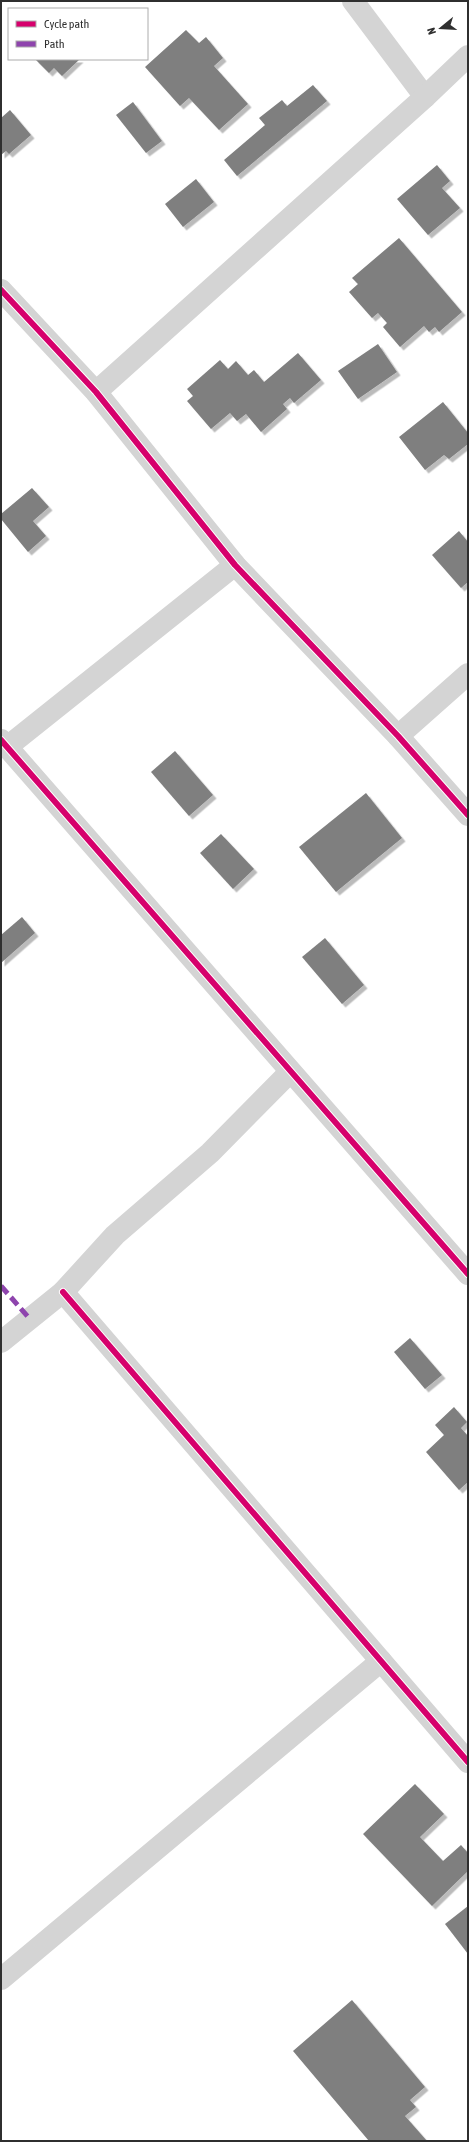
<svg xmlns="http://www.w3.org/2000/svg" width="469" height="2142" viewBox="0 0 469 2142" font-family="'Asap Condensed',sans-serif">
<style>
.building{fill:#7f7f7f;filter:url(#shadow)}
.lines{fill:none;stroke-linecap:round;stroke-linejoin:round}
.street{stroke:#d4d4d4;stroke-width:22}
.quiet{stroke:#8e44ad;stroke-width:5;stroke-dasharray:10 5;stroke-linecap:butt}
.cycleway-casing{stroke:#fff;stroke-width:8}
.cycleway{stroke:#d6006c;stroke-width:6}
</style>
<defs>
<filter id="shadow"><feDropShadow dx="3.5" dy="3.5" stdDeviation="0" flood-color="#0004"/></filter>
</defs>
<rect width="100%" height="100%" fill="#fff"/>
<g class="building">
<polygon points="186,30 199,43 206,37 223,58 214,66 248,104 219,130 189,98 180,106 145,67"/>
<polygon points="35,59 80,59 62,76 54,68 49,73"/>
<polygon points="313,85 327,101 237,176 224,160 265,125 259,118 282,100 287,106"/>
<polygon points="133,102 162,141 146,153 116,115"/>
<polygon points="10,110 31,135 9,154 6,151 1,155 1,118"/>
<polygon points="437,165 450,181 442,188 460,208 428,235 397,199"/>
<polygon points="196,179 214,202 183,227 165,204"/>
<polygon points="399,238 462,312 439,332 435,327 429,332 424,326 400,347 383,327 387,323 378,313 372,318 349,292 358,284 352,278"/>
<polygon points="378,344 397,372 358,399 338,371"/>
<polygon points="298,353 321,380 294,403 290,398 283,404 287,409 261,432 246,414 237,421 230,413 211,429 187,401 193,396 187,389 220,360 228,369 236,361 248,375 254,370 264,382"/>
<polygon points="443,402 468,433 468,444 449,459 444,455 425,470 399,437"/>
<polygon points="32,488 49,507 33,521 46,536 28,552 1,519 1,514"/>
<polygon points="459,531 468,542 468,582 461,588 432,555"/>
<polygon points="175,751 213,795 189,816 151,772"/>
<polygon points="366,793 402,838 336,892 299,847"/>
<polygon points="221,834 254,869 233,889 200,853"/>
<polygon points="22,917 35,933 1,963 1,935"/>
<polygon points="325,938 364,985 342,1004 302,957"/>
<polygon points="410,1338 442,1375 425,1389 394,1352"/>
<polygon points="454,1407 467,1422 461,1428 468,1436 468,1482 459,1490 426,1452 444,1435 435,1425"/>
<polygon points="415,1784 444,1814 420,1837 443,1861 461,1845 468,1853 468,1871 432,1906 363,1834"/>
<polygon points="468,1906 468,1954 445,1924"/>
<polygon points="352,2000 425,2087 410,2100 416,2107 405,2116 427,2141 369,2141 293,2051"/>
</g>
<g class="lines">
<g class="street">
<polyline points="353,1 425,97"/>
<polyline points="1,290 96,392 235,565 398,736 468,815"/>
<polyline points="96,392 425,97 468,56"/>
<polyline points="398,736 468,674"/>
<polyline points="1,740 468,1274"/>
<polyline points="7,747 235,565"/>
<polyline points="63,1292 468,1762"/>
<polyline points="1,1342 63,1292 115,1235 210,1153 290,1072"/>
<polyline points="1,1979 381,1661"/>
</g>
<polyline class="quiet" points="1,1286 30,1319"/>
<defs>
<g id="cycleway">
<polyline points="1,290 96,392 235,565 398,736 468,815"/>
<polyline points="1,740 468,1274"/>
<polyline points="63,1292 468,1762"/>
</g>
</defs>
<use href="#cycleway" class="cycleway-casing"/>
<use href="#cycleway" class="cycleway"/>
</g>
<rect width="469" height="2142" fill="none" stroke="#2f2f2f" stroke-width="4"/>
<rect x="8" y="8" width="140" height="52" fill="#ffffff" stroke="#acacac"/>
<rect x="16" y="21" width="20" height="6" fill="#d6006c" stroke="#acacac"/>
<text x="44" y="28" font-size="12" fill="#2f2f2f">Cycle path</text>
<rect x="16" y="41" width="20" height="6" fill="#8e44ad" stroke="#acacac"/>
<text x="44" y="48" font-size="12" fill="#2f2f2f">Path</text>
<g transform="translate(441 28) rotate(252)" stroke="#ffffff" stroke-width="3" paint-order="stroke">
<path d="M0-3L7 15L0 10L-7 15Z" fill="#2f2f2f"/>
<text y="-6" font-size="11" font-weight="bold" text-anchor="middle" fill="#2f2f2f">N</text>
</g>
</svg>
